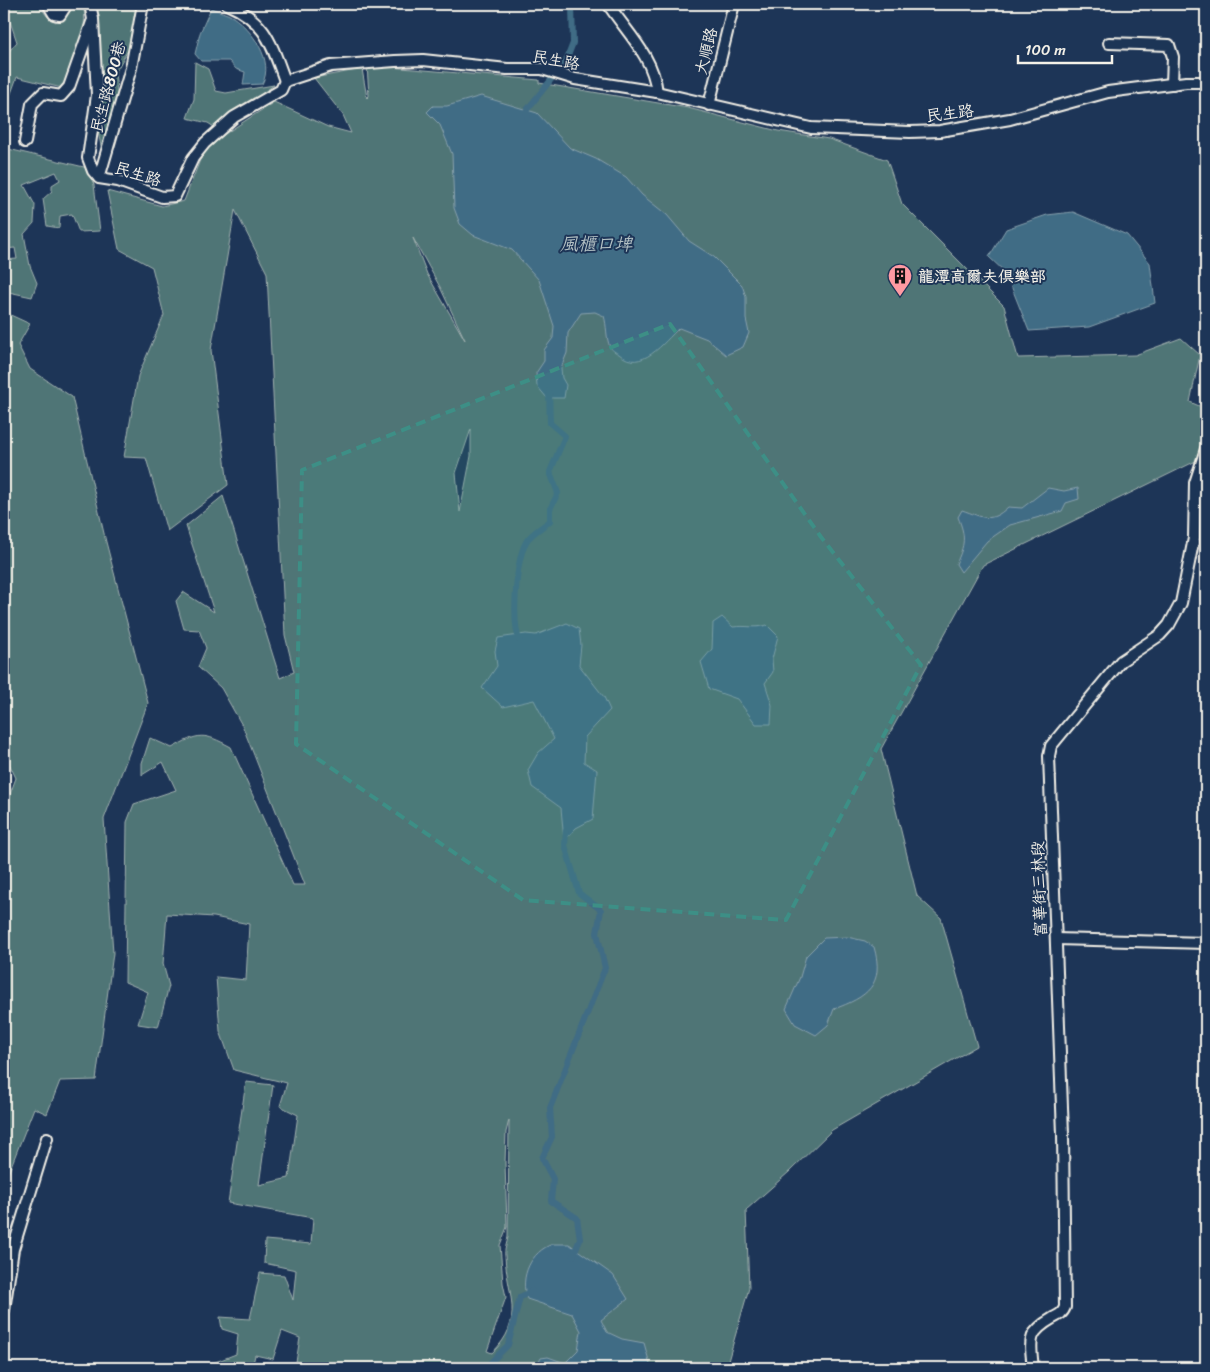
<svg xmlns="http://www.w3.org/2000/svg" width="1210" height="1372" viewBox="0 0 1210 1372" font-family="Sriracha,'LXGW WenKai TC',sans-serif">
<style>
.green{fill:#4f7476;stroke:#a2b2af;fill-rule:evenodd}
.water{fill:#406c85;stroke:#88a1ad}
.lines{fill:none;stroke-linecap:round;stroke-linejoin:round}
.stream{stroke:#88a1ad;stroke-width:2}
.canal{stroke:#406c85;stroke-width:6}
.minor-casing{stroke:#f4f1e8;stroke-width:14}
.minor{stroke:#1d3557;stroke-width:10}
.marked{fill:#3d8f86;fill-opacity:0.2;stroke:#3d8f86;stroke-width:4;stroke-dasharray:10 6;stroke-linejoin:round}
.labels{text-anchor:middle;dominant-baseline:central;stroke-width:4;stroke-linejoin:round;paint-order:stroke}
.street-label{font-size:16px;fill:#f4f1e8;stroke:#1d3557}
.poi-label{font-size:16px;font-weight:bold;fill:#f4f1e8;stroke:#1d3557;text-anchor:start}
.water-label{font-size:18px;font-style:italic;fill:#b5c2c5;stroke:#1d3557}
</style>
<rect width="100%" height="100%" fill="#1d3557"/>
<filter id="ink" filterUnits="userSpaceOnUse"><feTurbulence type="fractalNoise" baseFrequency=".02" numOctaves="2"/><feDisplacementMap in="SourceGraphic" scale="10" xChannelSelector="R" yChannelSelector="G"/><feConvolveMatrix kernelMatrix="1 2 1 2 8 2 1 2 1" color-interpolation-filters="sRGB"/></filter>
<g filter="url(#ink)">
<g class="green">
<path d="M 4,4 L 38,4 L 47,16 L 56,22 L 68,4 L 83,4 C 90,30 72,63 62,88 L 17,77 L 6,107 L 4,127 L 4,57 L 17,42 Z"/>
<polygon points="92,4 139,4 132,43 115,73 118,99 102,150 98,132 98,41"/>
<polygon points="195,62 208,69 216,91 226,93 274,85 214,127 208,123 187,118 194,99"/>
<path d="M 367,65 L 539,80 L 539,83 L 688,108 L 778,131 L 829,139 L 887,160 L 902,204 L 1004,306 L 1018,358 L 1135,355 L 1181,338 L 1200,355 L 1190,402 L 1206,409 L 1206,434 L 1200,459 L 983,565 L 881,749 L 917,896 L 941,918 L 977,1046 L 832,1130 L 789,1172 L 746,1210 L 749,1288 L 726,1368 L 295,1368 L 300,1338 L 282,1331 L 273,1359 L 255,1355 L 252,1368 L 214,1368 L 213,1363 L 236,1354 L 238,1334 L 222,1329 L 220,1317 L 250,1319 L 260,1273 L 284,1275 L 293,1300 L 296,1270 L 264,1263 L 265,1240 L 311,1244 L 313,1218 L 228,1203 L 246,1082 L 273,1085 L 259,1185 L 289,1178 L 298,1115 L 280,1106 L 287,1083 L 234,1070 L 220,1031 L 216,977 L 246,980 L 249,924 L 214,917 L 167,914 L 163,964 L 169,986 L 158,1027 L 138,1024 L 148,992 L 125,982 L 127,822 L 134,804 L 176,790 L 163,762 L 142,775 L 142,763 L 150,738 L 172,748 C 199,733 203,732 231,747 L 293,885 L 305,885 L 243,727 L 221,688 L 198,667 L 206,648 L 199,630 L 184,629 L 176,601 L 183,592 L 214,612 L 186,526 L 223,496 L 280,678 L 294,672 L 285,635 L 267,273 L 235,210 L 211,350 L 228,485 L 167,531 L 146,458 L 124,457 L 138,376 L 164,315 L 152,267 L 119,249 L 107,191 L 162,206 L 184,201 L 200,160 L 211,143 L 274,102 L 328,127 L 351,133 L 343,115 L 314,78 L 362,69 L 367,98 L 369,96 ZM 413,238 L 440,287 L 465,340 L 427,274 ZM 471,429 L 471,456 L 460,512 L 456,473 ZM 509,1120 L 508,1237 C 507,1243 504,1250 505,1256 C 507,1295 526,1320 492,1353 L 487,1351 L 506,1297 L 503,1283 L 500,1245 L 507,1227 L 505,1163 L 506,1132 Z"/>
<polygon points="4,148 88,168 94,185 100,231 79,232 72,214 60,216 59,228 47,226 43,199 52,191 52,185 60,180 56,172 24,185 35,205 34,223 24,234 30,266 37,283 32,297 4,291 4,260 17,259 15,248 4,249"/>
<polygon points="4,312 30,324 18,345 30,369 72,397 106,542 148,703 104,819 113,953 96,1080 60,1081 47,1114 34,1108 4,1184 4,810 16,778 4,753"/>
</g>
<g class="water">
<path d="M 211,8 C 218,11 227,13 233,17 C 252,30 275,61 262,84 L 243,85 L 245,72 L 236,69 L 229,61 L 201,61 L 195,54 L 200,33 Z"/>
<path d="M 481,96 L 537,113 L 570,148 L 596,159 L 626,177 L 642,195 L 667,215 L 689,241 L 714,257 L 742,285 L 746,297 L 746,319 L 749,333 L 743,347 L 726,355 L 707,339 L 679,328 C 664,342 641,374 619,354 C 616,353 611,349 610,347 C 606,339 607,325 604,316 L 595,312 L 581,313 L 568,333 L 567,353 L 561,368 L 562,378 L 566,385 L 564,398 L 547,398 L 537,386 L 536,373 L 544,361 L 544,350 L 553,338 L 554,326 L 539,280 L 512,250 L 473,235 L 460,224 L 454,208 L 452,154 L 440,125 L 427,112 L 433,106 L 447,106 Z"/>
<polygon points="1073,212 1127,235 1150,263 1155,303 1089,327 1029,331 1006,273 989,257 1006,229 1047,215"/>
<path d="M 1048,488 L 1064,491 L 1078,488 L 1079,499 L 1066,503 L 1062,511 L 1010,525 L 987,541 L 961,572 L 956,564 C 965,544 966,537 958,517 L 962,510 C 983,517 990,524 1008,507 L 1022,508 Z"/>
<path d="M 722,617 L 733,627 C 746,625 754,629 767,625 L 778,636 L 772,659 L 773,672 L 765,683 L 772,705 L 771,724 L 756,724 L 737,699 L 709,689 L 701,662 L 712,649 L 713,623 Z"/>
<polygon points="567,623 579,629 581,645 579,665 604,697 610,710 585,737 584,762 597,770 593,819 576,828 564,841 561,808 532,787 528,770 538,753 554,739 534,700 503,707 482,688 497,666 495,651 498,638 526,634 536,635"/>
<path d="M 847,937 L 865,941 L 874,947 C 885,985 867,997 834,1009 L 828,1025 L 816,1035 L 795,1024 L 786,1009 L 800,977 L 806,956 L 824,938 Z"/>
<path d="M 553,1244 L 569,1244 L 613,1275 L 628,1299 L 601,1320 L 607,1332 L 622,1339 L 644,1343 L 651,1368 L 536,1368 L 541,1358 L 548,1357 L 565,1363 L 578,1350 L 581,1331 L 572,1314 L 527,1299 C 519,1277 531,1251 553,1244 Z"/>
</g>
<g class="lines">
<polyline class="stream" points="1198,524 1206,533"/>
<g class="canal">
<polyline points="528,119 526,111 566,61 573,43 572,6 569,4"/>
<path d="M 520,642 C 511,622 516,561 526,542 C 530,534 543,527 550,521 L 550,509 L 558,493 L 550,472 L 565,436 L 550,423 L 549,391"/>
<polyline points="566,831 565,845 579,893 601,910 597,933 605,968 550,1108 552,1137 542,1158 553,1179 551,1201 577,1218 580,1239 573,1256"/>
<polyline points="485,1368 508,1345 520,1297 532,1291"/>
</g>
<defs>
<g id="minor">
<polyline points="48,4 54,14 60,15 67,4"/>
<polyline points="90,4 93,19 97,95 88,158 93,171 99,178 118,181 162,197 175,196 193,158 205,143 234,117 281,90 285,81 331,66 395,61 423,60 507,69 542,69 575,79 657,92 811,128 910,132 940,131 1010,119 1108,92 1186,82 1206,82"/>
<path d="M 227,4 C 266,21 271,43 285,81"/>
<path d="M 608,4 C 627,33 653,56 657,92"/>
<polyline points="1109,43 1169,45 1173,57 1172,84"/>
<polyline points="709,105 734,4"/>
<polyline points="25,142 32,104 43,93 61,96 69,87 92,22"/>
<polyline points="99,178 131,68 143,4"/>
<polyline points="1056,939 1206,943"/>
<polyline points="4,1310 13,1249 47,1138"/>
<path d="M 1033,1368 C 1030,1340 1027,1333 1053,1318 C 1059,1315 1063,1313 1065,1307 L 1063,1134 L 1049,756 L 1051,746 L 1121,661 L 1160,635 L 1169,625 L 1181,603 L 1194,538 L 1195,483 L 1206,449"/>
</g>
</defs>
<use href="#minor" class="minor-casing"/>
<use href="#minor" class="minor"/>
</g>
</g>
<path class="marked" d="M 670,324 L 821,537 L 921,665 L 786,920 L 523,900 L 296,744 L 302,470 Z"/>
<defs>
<symbol id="building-pin" viewBox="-11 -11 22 30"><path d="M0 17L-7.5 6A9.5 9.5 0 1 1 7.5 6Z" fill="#ff9aa2" stroke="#1d3557"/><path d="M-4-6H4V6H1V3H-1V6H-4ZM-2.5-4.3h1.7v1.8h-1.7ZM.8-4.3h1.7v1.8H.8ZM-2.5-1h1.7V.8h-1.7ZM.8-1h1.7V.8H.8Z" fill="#111"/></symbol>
</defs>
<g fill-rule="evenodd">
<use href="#building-pin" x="886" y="262" width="28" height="38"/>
</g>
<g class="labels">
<g class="street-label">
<text transform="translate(706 51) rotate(-76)">大順路</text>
<text transform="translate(556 60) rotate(10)">民生路</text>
<text transform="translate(108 87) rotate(-75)">民生路800巷</text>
<text transform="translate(950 113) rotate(-7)">民生路</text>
<text transform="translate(138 174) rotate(17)">民生路</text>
<text transform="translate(1039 889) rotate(-92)">富華街三林段</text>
</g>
<g class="poi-label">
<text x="918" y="276">龍潭高爾夫俱樂部</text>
</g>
<g class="water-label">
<text x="596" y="244">風櫃口埤</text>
</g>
</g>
<rect width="1210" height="1372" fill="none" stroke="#1d3557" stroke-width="20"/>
<rect x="10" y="10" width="1190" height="1352" fill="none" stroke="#f4f1e8" stroke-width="2" filter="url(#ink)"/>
<path d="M1018 55v8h94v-8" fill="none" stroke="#f4f1e8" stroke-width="2.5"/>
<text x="1025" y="55" font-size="15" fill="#f4f1e8" stroke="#1d3557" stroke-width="4" paint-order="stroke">100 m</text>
</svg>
